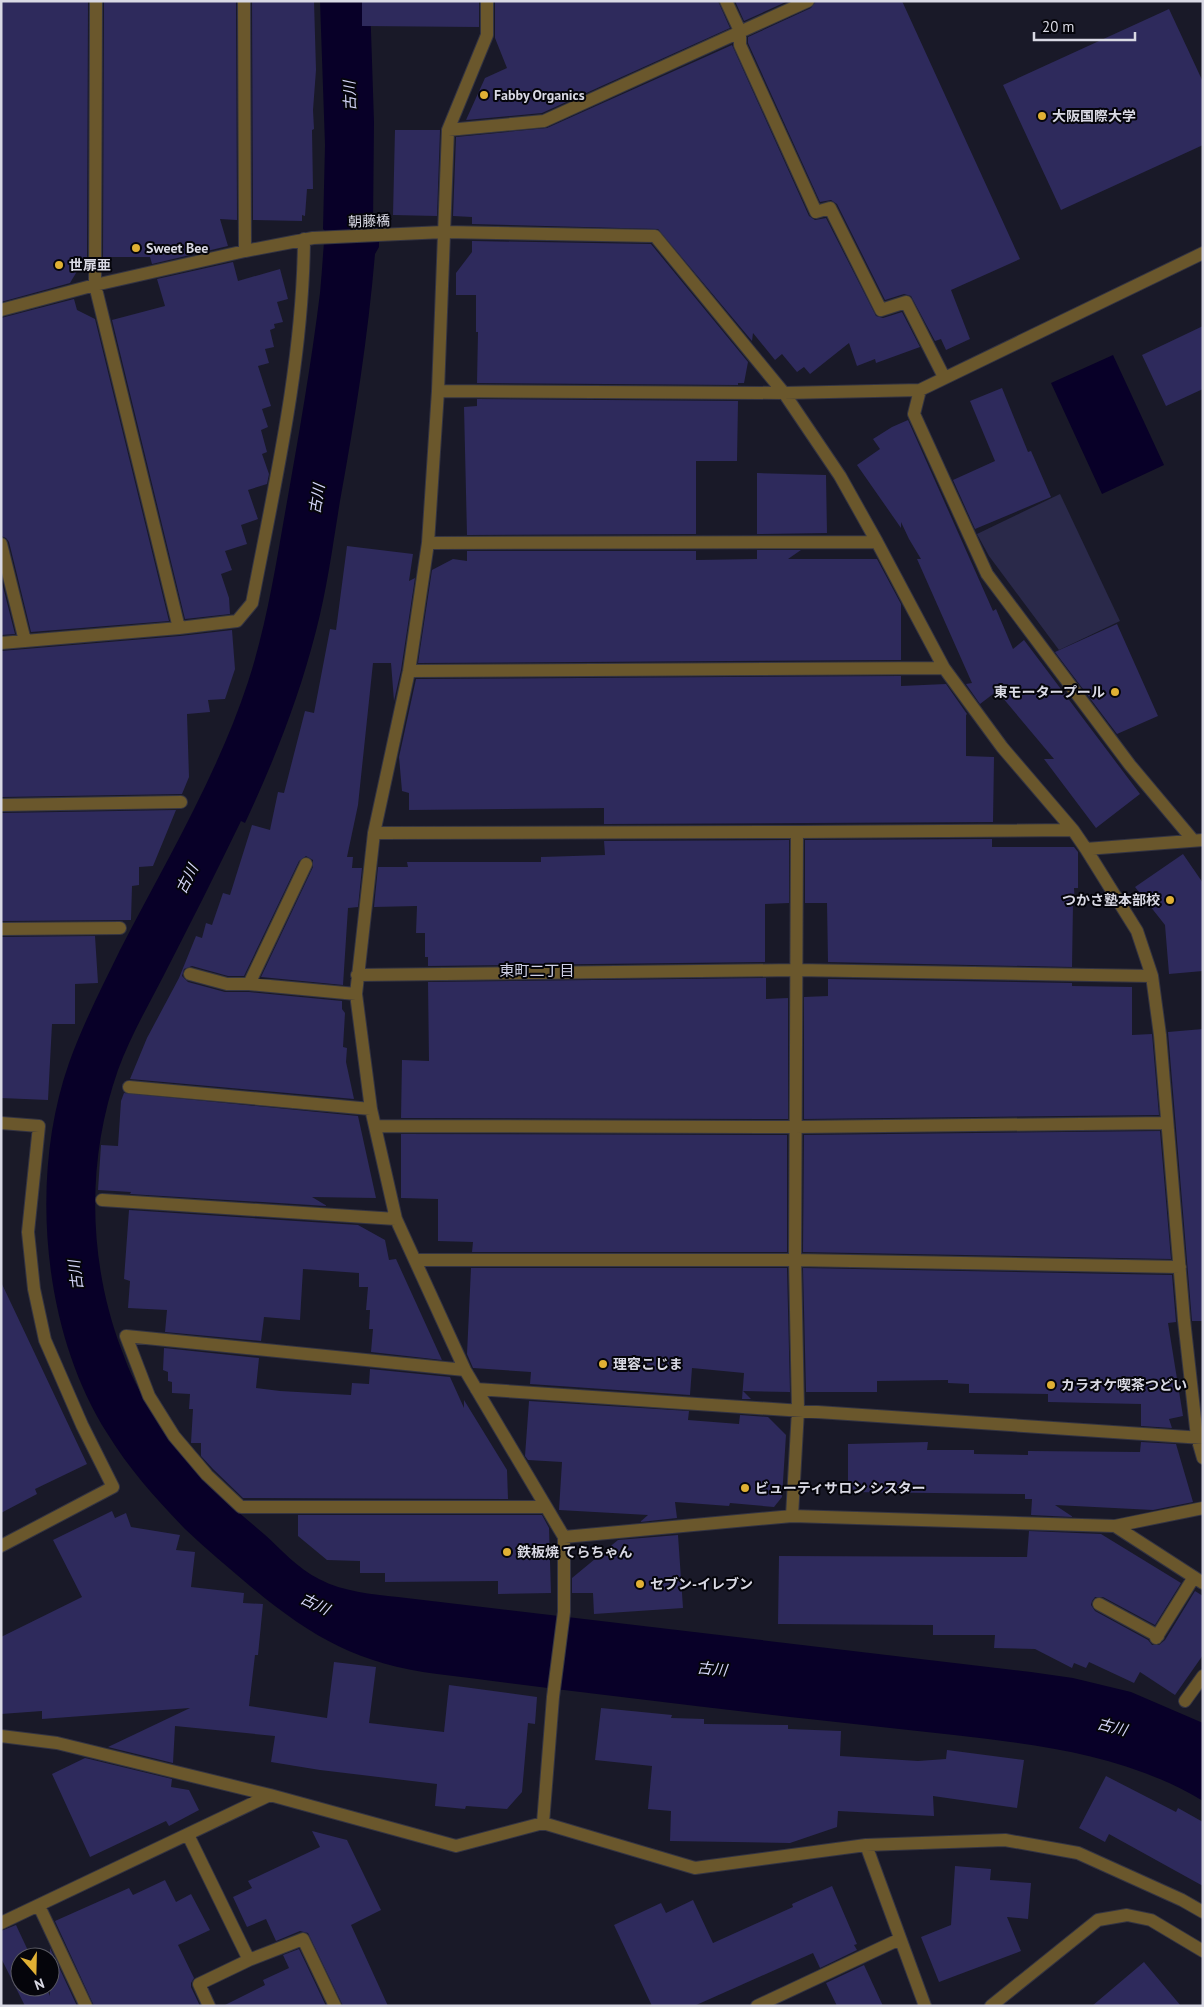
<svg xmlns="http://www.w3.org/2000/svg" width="1204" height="2007" font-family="'PT Sans','Noto Sans JP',sans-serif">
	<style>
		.green { fill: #2a294a }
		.water { fill: #080028 }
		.building { fill: #2e2a5c }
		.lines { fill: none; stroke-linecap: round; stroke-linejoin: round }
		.minor-casing { stroke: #343442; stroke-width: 14 }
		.minor { stroke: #6a572c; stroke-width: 12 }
		.poi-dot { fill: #e0b034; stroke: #05050b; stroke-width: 2 }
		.labels { text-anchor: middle; stroke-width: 4; stroke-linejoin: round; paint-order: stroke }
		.poi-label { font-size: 14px; font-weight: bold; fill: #d9d9e4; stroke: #05050b; text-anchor: start }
		.street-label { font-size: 14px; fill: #d9d9e4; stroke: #05050b }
		.water-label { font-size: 15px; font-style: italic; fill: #d5d7f9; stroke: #05050b }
		.neighbourhood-label { font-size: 15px; fill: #cfd0e6; stroke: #05050b }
	</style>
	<rect width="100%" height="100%" fill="#191928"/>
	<path class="green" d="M1060 494 1120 621 1059 650 989 556 977 534Z"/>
	<path class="water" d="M320 1H370L374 122 373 225 379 224V247L375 254C368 337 355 419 340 501 333 544 327 589 316 631 299 698 274 761 245 823L241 821C216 873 190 924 164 975 148 1006 130 1037 118 1070 86 1161 88 1262 122 1351 126 1362 130 1372 135 1382 152 1417 176 1446 201 1476 220 1498 242 1515 264 1534 281 1549 298 1569 319 1579 344 1592 371 1594 398 1597L1031 1672 1073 1678 1131 1692 1203 1723V1801C1127 1755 1040 1745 954 1735 908 1730 863 1725 818 1720 691 1706 564 1690 437 1674 358 1664 311 1637 250 1586 228 1567 206 1549 185 1529 156 1499 129 1469 107 1433 42 1331 29 1176 69 1063 83 1024 102 987 120 950 165 863 217 776 248 682 266 627 275 570 285 513 298 440 311 366 320 293 322 272 323 252 325 231L323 229 325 145Z
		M1113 355 1164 465 1102 494 1051 383Z"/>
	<path class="building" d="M1 1H88L87 258H85L70 283 1 302Z
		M104 1H236L237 220 220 219 228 246 152 264 150 257H103Z
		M252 1H314L316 70 313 110 314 129 312 130 313 189H307L305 216 302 215V221L253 220Z
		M362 1H479V27L362 26Z
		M495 1H718L730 28 542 113 466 120 485 78 507 68 495 38Z
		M735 1H788L744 21Z
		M816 1H902L1020 259 951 290 970 339 946 350 941 339 935 341 911 296 904 294 885 300 837 204 831 200 820 202 748 43V37L811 8Z
		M1169 9 1203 82V145L1061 210 1003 85Z
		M732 45 809 216 815 220 826 218 876 316 883 318 902 312 920 347 876 363 875 359 857 366 849 343 810 374 804 367 797 372 782 354 775 360 753 333 752 341 658 229 472 224V217L453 216 456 137 547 128Z
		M395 130H440L437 216 393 215Z
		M472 241 651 244 748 362 744 383H738V385L477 383 478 332H476V295H456V273L472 252Z
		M233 262 238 281 280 269 288 299 277 302 283 322 274 324 275 328 270 330 274 347 265 349 269 363 258 366 271 406 262 409 268 427 261 430 267 452 262 454 269 474 267 484 248 490 258 519 241 525 247 544 225 551 232 570 221 574 229 598 230 614 185 619 112 320 165 306 157 279Z
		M74 299 77 310 95 319 169 621 31 632 9 542 6 538 1 536V318Z
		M1203 326V389L1166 406 1142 355Z
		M1002 388 1028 452 1031 451 1051 497 975 529 953 480 995 461 970 401Z
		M477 399 738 401 737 461H696V534L467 535 464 407 477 406Z
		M908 420 993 611 996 609 1013 649 1024 640 1140 794 1096 828 1044 759H1054L997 691 980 704 966 684 972 683 917 559H921L909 539 901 522V528L857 465 880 449 873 439 892 427Z
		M757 473 826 475 827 533 757 534Z
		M347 546 413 554 409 581 415 578 401 670 394 701 391 663H373L358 805 347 857H353L352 868H362L358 907 348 908 343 985 261 977 313 867V860L306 856 299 861 244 976H228L192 966 184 969 182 976 188 982 225 992H249L342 1001V1009L345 1013 343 1047 347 1048 346 1062 354 1099 130 1079 147 1038 179 978 196 936 202 938 206 923 212 925 223 893 230 895 252 825 270 830 278 792 284 793 305 711 314 713 330 629 336 630Z
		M757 550H801L788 559H877L901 604V660L418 663 432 570 453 559 467 561V551H696V560L757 559Z
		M1 579 15 634 1 635Z
		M1117 624 1158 716 1117 734 1055 652Z
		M232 630 235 669 225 699 208 700 210 712 187 714 189 777 182 794 1 797V651L180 636Z
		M901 676V686L946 684 967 714 966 715V756L994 757 993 822 604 824V808L409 810V793L402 791 399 757 416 679Z
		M176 810 153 866 139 867V885L132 886 131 920 1 921V813Z
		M992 839V847H1074L1078 852V888H1074L1075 904H1073L1072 967 828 962 827 903H805V840Z
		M789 840V903L765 904V962L428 966V957H425V933H416L417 906 374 907 378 867H408L407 862H541V857L605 855 604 841Z
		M1183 854 1203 883V971L1169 974 1165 925 1135 887Z
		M95 936 98 983 75 984V1024H52L48 1100 1 1098V937Z
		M766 978V999L788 998V1119L401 1118 402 1060 429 1061 428 982Z
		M828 979 1072 983V986L1132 987V1035L1152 1034 1159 1115 804 1119V997L828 996Z
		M1203 1029V1321H1192L1168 1032Z
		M124 1093 358 1116 376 1198 312 1197 327 1206 130 1194 131 1192 98 1190 101 1145 118 1146 121 1101Z
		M1160 1131 1171 1259 803 1252 804 1135Z
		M401 1134 787 1135V1252H472L473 1242 438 1241V1199L401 1198Z
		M129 1210 358 1225 385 1240 389 1260 396 1259 442 1360 371 1352 373 1329H369L370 1310H366L368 1287H359V1273L303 1269 300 1320 264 1317 261 1341 165 1332 167 1310 128 1308 130 1281 124 1279Z
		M471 1268H787L790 1392 743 1391 751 1399H742L744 1373 692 1368 690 1395 530 1384 531 1372 473 1368 467 1354Z
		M803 1268 1172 1275 1176 1322 1168 1323 1183 1416 1169 1419 1172 1428 1141 1426V1404L1048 1402V1394L969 1393V1384L948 1383V1380L877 1381V1392H806Z
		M1 1282 87 1464 35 1489 37 1494 1 1513Z
		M164 1348 259 1358 256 1388 280 1391 351 1395 352 1383 369 1384 370 1369 450 1377 464 1408V1400L507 1470 508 1499 243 1498 213 1469 201 1456V1443H191L193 1409H189L190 1394 172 1393V1382L168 1381V1372L163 1370Z
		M529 1401 689 1411 688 1420 739 1424 740 1415 768 1417 786 1435 782 1497 774 1507 730 1503 729 1506 675 1502 677 1518 640 1522 648 1515 559 1510 562 1462 528 1460 525 1456Z
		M928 1442 927 1450H974V1454L1028 1455V1451L1140 1452 1141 1442 1176 1444 1193 1502 1153 1510 1055 1505 1073 1517 1031 1515 1032 1499H1025V1494L848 1492V1444Z
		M112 1511 115 1518 126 1513 131 1527 180 1535 176 1550 195 1552 191 1587 244 1593 243 1603 263 1604 258 1655H255L249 1706 327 1718 334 1662 376 1667 369 1723 444 1732 449 1685 537 1697 535 1724 528 1723 522 1792 507 1809 466 1806 465 1809 435 1806 437 1784 320 1770 271 1762 275 1736 175 1726 173 1763 108 1747 190 1708 42 1719V1711L1 1714V1637L82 1597 53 1540Z
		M298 1515H542L549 1528 551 1593 498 1594V1581L385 1582V1573H360V1561L327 1560 298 1536Z
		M1029 1531 1101 1534 1181 1583 1155 1625 1103 1597H1095L1092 1601 1091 1605 1095 1611 1148 1640 1152 1645H1159L1165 1640 1195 1591 1203 1596V1655L1175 1695 1140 1672 1134 1683 1089 1662 1086 1668 1074 1663 1072 1668 1035 1649 994 1648 995 1635H933V1625L778 1624 779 1556 1027 1557Z
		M678 1535 683 1608 594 1614 593 1593H572V1578L618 1540Z
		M601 1708 672 1715 671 1718 704 1719V1724L788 1725V1729L841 1731 840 1756 918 1761 946 1759 947 1750 1024 1760 1017 1808 933 1796 934 1816 838 1811 837 1827 790 1843 670 1841 671 1811 648 1809 652 1766 595 1760Z
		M85 1758 172 1779 171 1787 189 1790 199 1810 169 1826 166 1821 90 1857 52 1774Z
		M1106 1776 1176 1812 1178 1808 1203 1822V1886L1109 1834 1105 1842 1079 1828Z
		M312 1831 347 1840 381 1910 351 1925 388 2006H343L308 1933 300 1931 276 1941 266 1919 247 1927 233 1897 252 1888 248 1881 320 1847Z
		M955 1866 991 1869 990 1880 1031 1883 1028 1919 1007 1917 1021 1951 939 1982 921 1937 951 1925Z
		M165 1880 176 1902 191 1894 210 1930 178 1945 194 1978 191 1983V1987L200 2006H94L55 1921 129 1888 133 1895Z
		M832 1886 857 1944 854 1945 857 1950 820 1968 813 1953 694 2006H652L614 1925 661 1903 666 1913 693 1900 713 1943 793 1907 792 1904Z
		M16 1925 31 1957H20V1987H46L50 1996V1948L77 2006H25L1 1958V1931Z
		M299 1949 326 2006H223L265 1985 263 1980 289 1968 283 1955Z
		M1144 1962 1181 2006H1092Z
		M864 1965 883 2006H837L826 1983Z"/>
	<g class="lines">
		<defs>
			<path id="minor" d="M244 1 245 251
				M487 1V35L448 130 438 391 428 543 409 671 374 833 356 994 371 1109 396 1219 465 1370 564 1537 792 1516 1115 1526 1203 1508
				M726 1 740 31V45L816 212 830 208 881 310 906 302 944 377
				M448 130 544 121 808 1
				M1 310 95 285 245 251 313 238 444 232 655 236 784 393 840 476 877 542 944 668 1002 747 1073 830 1086 849 1203 840
				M920 390 914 414 987 574 1130 765 1193 840
				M438 391 784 393 920 390 1203 253
				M428 543 877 542
				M1 544 25 641
				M179 628 237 621 252 603C275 483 303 362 304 239
				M1 643 179 628 95 285 96 1
				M409 671 944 668
				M1 805 181 802
				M797 832 1073 830
				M374 833 797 832 795 1260 798 1410 792 1516
				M1086 849 1137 931 1152 976 1160 1035 1184 1320 1197 1437 1203 1458
				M306 864 249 984 356 994
				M1 929 120 928
				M190 974 227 984H249
				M357 975 795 970 1152 976
				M129 1087 371 1109
				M1 1123 39 1126 28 1232 34 1289 45 1340 82 1425 113 1487 1 1546
				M376 1126 797 1127 1167 1123
				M102 1200 396 1219
				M415 1260H795L1180 1267
				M465 1370 126 1336 149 1396 174 1436 207 1475 241 1507H545
				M476 1389 1203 1438
				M1115 1526 1203 1583
				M1099 1604 1158 1636
				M1156 1638 1194 1577
				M1185 1701 1203 1676
				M1 1736 57 1743 270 1795
				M543 1823 695 1868 866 1845 1005 1840 1078 1853 1182 1900 1203 1912
				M188 1835 249 1960 199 1984 209 2006
				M866 1845 925 2006
				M39 1906 86 2006
				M1 1923 270 1795 456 1846 543 1823 553 1697 564 1612V1537
				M249 1960 303 1939 335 2006
				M757 2006 900 1939
				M991 2006 1098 1920 1127 1915 1151 1920 1203 1951"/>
		</defs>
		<use href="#minor" class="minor-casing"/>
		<use href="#minor" class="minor"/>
	</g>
	<g class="poi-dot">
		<circle cx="484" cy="95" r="5"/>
		<circle cx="1042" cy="116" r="5"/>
		<circle cx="136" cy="248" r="5"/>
		<circle cx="59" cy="265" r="5"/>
		<circle cx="1115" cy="692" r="5"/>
		<circle cx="1170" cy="900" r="5"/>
		<circle cx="603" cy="1364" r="5"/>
		<circle cx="1051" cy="1385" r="5"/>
		<circle cx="745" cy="1488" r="5"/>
		<circle cx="507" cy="1552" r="5"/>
		<circle cx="640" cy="1584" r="5"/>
	</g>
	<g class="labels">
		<g class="poi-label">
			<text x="494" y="100">Fabby Organics</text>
			<text x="1052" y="121">大阪国際大学</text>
			<text x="146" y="253">Sweet Bee</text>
			<text x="69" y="270">世扉亜</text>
			<text x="1105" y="697" text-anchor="end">東モータープール</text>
			<text x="1160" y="905" text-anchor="end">つかさ塾本部校</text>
			<text x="613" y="1369">理容こじま</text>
			<text x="1061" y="1390">カラオケ喫茶つどい</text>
			<text x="755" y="1493">ビューティサロン シスター</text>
			<text x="517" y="1557">鉄板焼 てらちゃん</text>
			<text x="650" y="1589">セブン-イレブン</text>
		</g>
		<g class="street-label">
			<text transform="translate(369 221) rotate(-2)" y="5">朝藤橋</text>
		</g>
		<g class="water-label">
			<text transform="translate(350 96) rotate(-92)" y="5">古川</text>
			<text transform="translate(317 499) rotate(-81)" y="5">古川</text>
			<text transform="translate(187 879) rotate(-63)" y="5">古川</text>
			<text transform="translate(76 1275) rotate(-97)" y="5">古川</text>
			<text transform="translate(315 1604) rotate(26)" y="5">古川</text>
			<text transform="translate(712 1669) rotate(6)" y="5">古川</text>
			<text transform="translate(1112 1727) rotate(15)" y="5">古川</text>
		</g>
		<g class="neighbourhood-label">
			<text x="537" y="976">東町二丁目</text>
		</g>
	</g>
	<rect width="1204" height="2007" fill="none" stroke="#d9d9e4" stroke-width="5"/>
	<g transform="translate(35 1972) rotate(160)"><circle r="24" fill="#05050b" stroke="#5a5a62"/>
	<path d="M0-4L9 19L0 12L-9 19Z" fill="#e0b034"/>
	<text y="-8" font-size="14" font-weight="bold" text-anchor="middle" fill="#d9d9e4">N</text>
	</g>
	<path d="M1034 32v8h101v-8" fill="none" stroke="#d9d9e4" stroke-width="2.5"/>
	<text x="1042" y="32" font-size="15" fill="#d9d9e4" stroke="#05050b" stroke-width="4" paint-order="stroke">20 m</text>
</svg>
